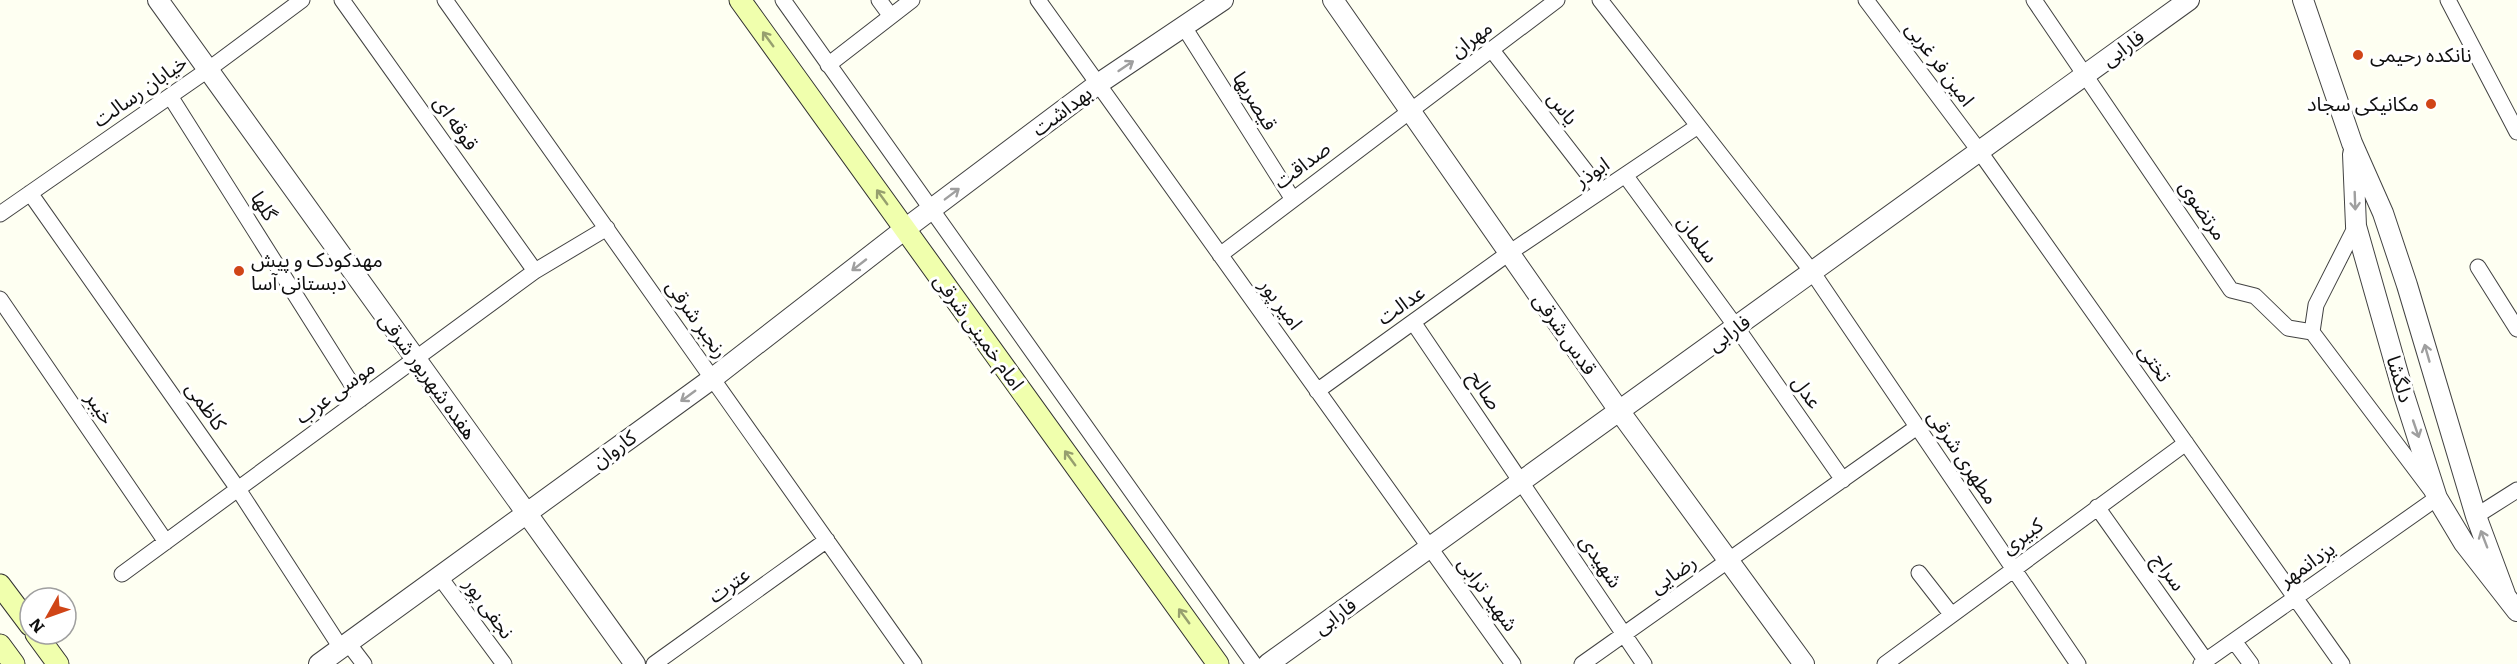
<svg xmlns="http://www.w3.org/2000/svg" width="2517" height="664" font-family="Literata,'Noto Sans Arabic',serif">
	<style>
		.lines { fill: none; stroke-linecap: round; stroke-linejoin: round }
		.minor-casing { stroke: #424242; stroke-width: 17 }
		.tertiary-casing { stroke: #424242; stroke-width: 22 }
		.secondary-casing { stroke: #313131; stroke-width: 23 }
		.minor { stroke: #fff; stroke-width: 15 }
		.tertiary { stroke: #fff; stroke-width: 20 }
		.secondary { stroke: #f0ffad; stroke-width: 21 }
		.oneway { stroke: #969f6e }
		.oneway2 { stroke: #9f9f9f }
		.poi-dot { fill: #d04517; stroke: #fff; stroke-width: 2 }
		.labels { text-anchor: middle; stroke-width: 6; stroke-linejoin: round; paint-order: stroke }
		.street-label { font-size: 20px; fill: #0f0f0f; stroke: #fff }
		.poi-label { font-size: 20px; fill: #0f0f0f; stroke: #fff; text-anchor: start }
	</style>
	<rect width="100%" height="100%" fill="#fefff2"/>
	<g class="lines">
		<defs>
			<path id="minor" d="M342 0 535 271
				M445 0 914 664
				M783 0 1254 664
				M879 0 890 15
				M1038 0 1513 664
				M1600 0 1813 273 2078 664
				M1866 0 1980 152 2342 664
				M2034 0 2231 290 2255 296 2288 328 2312 332
				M2448 0 2517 132
				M1184 27 1292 198
				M1491 49 1601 191
				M828 65 912 0
				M170 96 361 399
				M1625 175 1737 328 1843 480
				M30 193 238 489 341 648
				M0 214 209 69 302 0
				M1220 255 1557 0
				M2478 267 2517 329
				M0 299 166 542
				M1413 322 1644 664
				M1317 391 1509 253 1698 126
				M2097 507 2206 661
				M2476 516 2517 490
				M1919 573 1951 614
				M122 574 535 271 607 228
				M439 576 504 664
				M2234 641 2251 664
				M348 643 364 664
				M654 664 827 540
				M1582 664 1917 427
				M1885 664 2186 443
				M2201 664 2437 498 2312 332 2316 305 2356 226"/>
			<path id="tertiary" d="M158 0 635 664
				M1333 0 1620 412 1804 664
				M2303 0 2352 143 2383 213 2407 285 2476 516 2505 594
				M2353 154 2356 226 2404 395 2437 498 2464 543 2517 611
				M319 664 713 378 905 229 1098 84 1223 0
				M1268 664 2189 0"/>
			<path id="secondary" d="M740 0 1218 664
				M0 585 30 625
				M36 634 58 664
				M0 645 14 664"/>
		</defs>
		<use href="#minor" class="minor-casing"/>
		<use href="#tertiary" class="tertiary-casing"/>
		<use href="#secondary" class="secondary-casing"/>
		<use href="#minor" class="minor"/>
		<use href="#tertiary" class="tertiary"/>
		<use href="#secondary" class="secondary"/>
	</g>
	<defs><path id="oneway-shaft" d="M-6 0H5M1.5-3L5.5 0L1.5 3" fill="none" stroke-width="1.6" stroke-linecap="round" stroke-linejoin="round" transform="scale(1.5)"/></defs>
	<g class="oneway">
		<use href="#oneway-shaft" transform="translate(768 39) rotate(-126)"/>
		<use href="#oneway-shaft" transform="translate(882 197) rotate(-126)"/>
		<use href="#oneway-shaft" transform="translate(1070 458) rotate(-126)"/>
		<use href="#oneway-shaft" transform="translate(1184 616) rotate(-126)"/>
	</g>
	<g class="oneway2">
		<use href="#oneway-shaft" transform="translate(1126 66) rotate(-34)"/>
		<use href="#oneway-shaft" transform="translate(952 194) rotate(-37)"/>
		<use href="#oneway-shaft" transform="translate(2355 201) rotate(88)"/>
		<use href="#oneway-shaft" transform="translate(859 265) rotate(142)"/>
		<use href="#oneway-shaft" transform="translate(2427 353) rotate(-106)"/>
		<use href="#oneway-shaft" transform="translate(688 396) rotate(144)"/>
		<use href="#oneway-shaft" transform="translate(2416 429) rotate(71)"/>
		<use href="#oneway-shaft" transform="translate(2484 539) rotate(-111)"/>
	</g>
	<g class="poi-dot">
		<circle cx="2358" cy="55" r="6"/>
		<circle cx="2431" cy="104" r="6"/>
		<circle cx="239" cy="271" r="6"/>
	</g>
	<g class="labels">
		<g class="street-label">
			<text transform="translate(1471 39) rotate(-37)" y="7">مهران</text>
			<text transform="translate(2123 48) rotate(-36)" y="7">فارابی</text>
			<text transform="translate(1940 64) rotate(53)" y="7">امین فر غربی</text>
			<text transform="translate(140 91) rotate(-35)" y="7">خیابان رسالت</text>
			<text transform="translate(1255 101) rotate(58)" y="7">قیصریها</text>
			<text transform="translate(1563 108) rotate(52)" y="7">یاس</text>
			<text transform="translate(1062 111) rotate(-37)" y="7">بهداشت</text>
			<text transform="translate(456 123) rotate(55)" y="7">قوقه ای</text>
			<text transform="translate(1302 165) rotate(-37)" y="7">صداقت</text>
			<text transform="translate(1592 172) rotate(-34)" y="7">ابوذر</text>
			<text transform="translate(264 206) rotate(58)" y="7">گلها</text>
			<text transform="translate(2203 210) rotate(56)" y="7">مرتضوی</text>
			<text transform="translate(1698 239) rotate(54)" y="7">سلمان</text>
			<text transform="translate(1281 304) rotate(54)" y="7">امیر پور</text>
			<text transform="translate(1401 305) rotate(-35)" y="7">عدالت</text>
			<text transform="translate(697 319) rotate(55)" y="7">رنجبر شرقی</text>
			<text transform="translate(979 332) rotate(54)" y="7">امام خمینی شرقی</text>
			<text transform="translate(1729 333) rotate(-36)" y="7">فارابی</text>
			<text transform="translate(1565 334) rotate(55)" y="7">قدس شرقی</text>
			<text transform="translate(2155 363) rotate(55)" y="7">تختی</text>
			<text transform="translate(428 376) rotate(54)" y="7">هفده شهریور شرقی</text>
			<text transform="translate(2400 379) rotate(73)" y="7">دلگشا</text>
			<text transform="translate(1485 390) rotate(56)" y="7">صالح</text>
			<text transform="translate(335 392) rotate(-36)" y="7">موسی عرب</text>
			<text transform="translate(1807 392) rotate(55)" y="7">عدل</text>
			<text transform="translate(206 406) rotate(55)" y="7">کاظمی</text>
			<text transform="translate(100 408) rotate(56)" y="7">خیبر</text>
			<text transform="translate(614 449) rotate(-36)" y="7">کاروان</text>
			<text transform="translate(1963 457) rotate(56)" y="7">مطهری شرقی</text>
			<text transform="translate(2022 536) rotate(-36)" y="7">کبیری</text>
			<text transform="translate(1601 561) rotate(56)" y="7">شهیدی</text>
			<text transform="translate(2307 564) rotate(-35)" y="7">یزدانمهر</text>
			<text transform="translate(2169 572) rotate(55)" y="7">سراج</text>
			<text transform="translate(1673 574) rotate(-35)" y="7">رضایی</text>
			<text transform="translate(729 585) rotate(-36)" y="7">عترت</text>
			<text transform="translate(1488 594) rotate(54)" y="7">شهید ترابی</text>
			<text transform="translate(489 608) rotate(54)" y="7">نجفی پور</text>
			<text transform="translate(1335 616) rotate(-36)" y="7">فارابی</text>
		</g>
		<g class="poi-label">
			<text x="2370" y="62">نانکده رحیمی</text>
			<text x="2419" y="111" text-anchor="end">مکانیکی سجاد</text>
			<text x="251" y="267">مهدکودک و پیش<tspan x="251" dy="23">دبستانی آسا</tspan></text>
		</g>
	</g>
	<g transform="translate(48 616) rotate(230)"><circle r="28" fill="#ffffff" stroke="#9f9f9f" stroke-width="1.5"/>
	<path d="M0-4.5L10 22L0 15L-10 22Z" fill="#d04517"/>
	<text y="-9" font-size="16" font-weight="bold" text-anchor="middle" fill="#0f0f0f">N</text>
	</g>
</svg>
